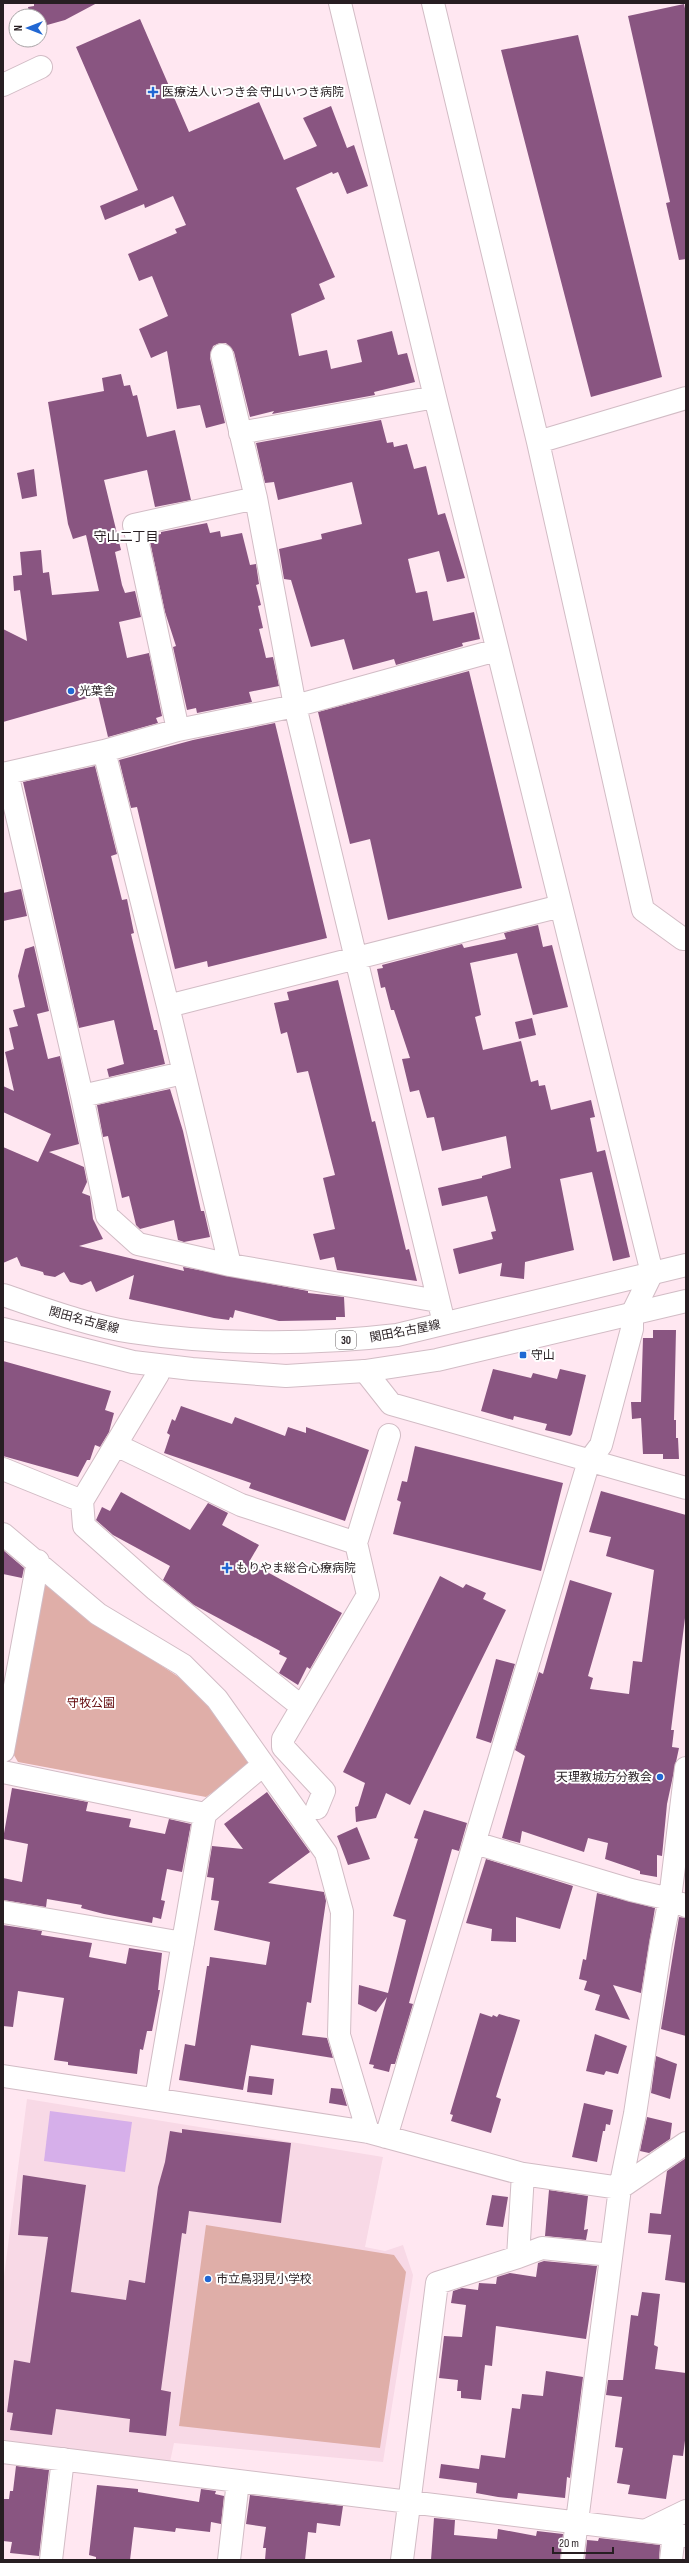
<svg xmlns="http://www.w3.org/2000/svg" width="689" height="2563" font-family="'Sofia Sans Condensed','Noto Sans JP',sans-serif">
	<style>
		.built { fill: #f8d9e6 }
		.green { fill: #dfaea8 }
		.water { fill: #d6afea }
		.building { fill: #895581 }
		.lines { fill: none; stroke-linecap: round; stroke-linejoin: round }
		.minor-casing { stroke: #d2bcc5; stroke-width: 24 }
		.major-casing { stroke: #d2bcc5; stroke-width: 24 }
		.minor { stroke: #fff; stroke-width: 22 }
		.major { stroke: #fff; stroke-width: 22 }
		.poi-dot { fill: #2167d3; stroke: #fff; stroke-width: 1.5 }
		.labels { text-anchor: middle; stroke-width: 4; stroke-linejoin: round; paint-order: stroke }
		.shield { fill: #fff; stroke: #686264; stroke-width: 1 }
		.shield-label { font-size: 11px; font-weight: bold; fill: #271e22 }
		.poi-label { font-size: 12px; fill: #271e22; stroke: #fff; text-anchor: start }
		.street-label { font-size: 12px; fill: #271e22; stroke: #fff }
		.park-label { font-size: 12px; fill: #610609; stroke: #fff }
		.neighbourhood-label { font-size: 13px; fill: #271e22; stroke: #fff }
	</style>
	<rect width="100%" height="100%" fill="#ffe7f1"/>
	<path class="built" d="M27 2099 383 2157 365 2247 385 2251 403 2245 413 2275 383 2462 174 2443 170 2462 3 2440V2284Z"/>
	<path class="green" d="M50 1582 127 1643 200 1691 251 1758 249 1766 206 1797 18 1762 11 1750 38 1589Z
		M206 2225 394 2255 406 2272 380 2448 179 2426Z"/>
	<path class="water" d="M50 2111 132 2122 125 2172 44 2161Z"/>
	<path class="building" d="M34 3H97L65 20 40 27V16H30L28 7 34 6Z
		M684 4 686 13V259L679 260 666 203 670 202 628 16Z
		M140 19 189 132 259 102 284 160 317 146 303 118 331 106 347 148 354 145 368 186 347 194 338 172 333 174 332 172 296 188 335 277 319 284 325 299 291 314 299 356 327 350 331 369 362 362 357 340 392 331 398 355 407 353 415 382 374 392 375 395 272 414 274 411 250 417 234 352 226 343H220L213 346 210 358 225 423 206 428 200 405 177 409 167 351 151 358 139 329 168 316 152 276 139 281 128 254 177 233 175 229 186 225 173 196 145 208 144 204 105 220 100 206 138 190 76 47Z
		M578 35 662 377 591 397 501 50Z
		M121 374 124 386 130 385 133 396 137 395 147 437 175 430 191 500 155 507 147 470 104 480 121 550 115 552 122 585 125 593 135 591 141 617 119 622 127 658 149 653 162 716 156 718 158 723 108 737 98 695 3 722V629L27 641 20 590 14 591 13 576 22 575 20 552 41 550 43 573 49 572 52 595 99 591 86 535 73 539 68 524 48 402 104 391 102 378Z
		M381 420 387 443 393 442 394 447 407 444 414 469 426 466 438 515 445 513 465 578 447 582 439 551 408 559 416 593 427 591 433 621 474 612 480 639 462 643 463 646 396 665 394 659 353 670 344 639 311 647 291 580 284 579 279 549 322 539 321 534 362 524 352 482 278 500 274 482 265 483 256 443Z
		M34 469 37 496 22 499 17 473Z
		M207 523 210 533 220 531 221 537 242 533 250 565 256 564 259 584 256 585 261 605 258 606 263 628 259 629 266 658 273 657 279 686 249 692 252 702 197 713 196 708 187 710 173 647 176 646 165 612 149 537 161 534V532Z
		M469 671 522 888 388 920 370 839 350 844 318 712Z
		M275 723 327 938 208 967 207 961 175 969 137 807 131 808 119 760 193 740Z
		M95 766 117 854 111 856 122 900 127 899 134 933 131 934 154 1030H157L165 1064 109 1077 107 1069 124 1064 114 1020 79 1028 23 782Z
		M21 889 27 916 3 921V893Z
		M538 925 543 947 552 945 568 1007 533 1015 517 953 470 963 481 1015 475 1017 483 1050 521 1041 531 1082 538 1080 539 1086 545 1085 551 1110 591 1100 595 1117 590 1118 597 1152 605 1150 630 1257 613 1261 592 1172 560 1179 574 1250 525 1262 524 1279 500 1276 502 1263 459 1274 453 1249 493 1239 491 1232 496 1231 487 1196 442 1206 438 1188 482 1178V1176L511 1168 506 1136 442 1151 434 1117 427 1118 419 1090 410 1092 402 1059 410 1058 394 1010H391L385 987 381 988 377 969 383 968 382 965 462 944 464 948 506 939 504 933Z
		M34 946 49 1011 37 1014 48 1059 60 1056 79 1144 49 1152 84 1167 87 1182 82 1193 90 1196 93 1219 103 1239 79 1246 184 1271 183 1267 308 1291V1293L344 1297 345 1317H336V1320L279 1321 235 1310 233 1318 230 1317 229 1320 214 1318 129 1299 134 1275 96 1292 91 1281 82 1285 70 1282 64 1272 55 1277 44 1275 43 1272 21 1266 17 1257 3 1263V1147L38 1162 51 1134 3 1112V1086L14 1091 5 1052 14 1049 9 1028 18 1026 13 1010 25 1007 18 976 25 949Z
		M338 980 372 1122 375 1121 406 1250 409 1249 417 1281 337 1270 334 1257 320 1260 313 1234 335 1229 323 1178 335 1175 308 1071 297 1073 287 1032 281 1034 274 1003 289 1000 287 992Z
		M532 1018 536 1035 519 1039 515 1022Z
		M170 1089 183 1131 201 1211H204L210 1237 184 1242 178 1240 174 1220 140 1229 136 1225 129 1196 122 1198 108 1136 103 1137 97 1105Z
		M653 1330H676L674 1420H676V1438H678L679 1459H663V1454H643L641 1418 632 1419 631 1402H641L643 1338H653Z
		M3 1361 111 1391 105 1410 114 1413 109 1432 100 1447 95 1445 90 1460H87L78 1477 3 1456Z
		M493 1369 531 1378 533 1373 557 1379 560 1369 586 1375 572 1434 570 1436 545 1430 547 1424 514 1416 513 1420 481 1411Z
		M181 1406 232 1424 235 1417 285 1436 288 1427 306 1433V1427L369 1450 345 1521 249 1488 251 1483 164 1453 170 1435 167 1433 172 1419 175 1421Z
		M415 1446 563 1483 541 1571 393 1534 401 1502 397 1500 402 1481 407 1482Z
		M601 1491 686 1515V1610L671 1730H674L672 1747 679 1748 667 1804 662 1856 657 1855V1877L640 1874V1871L605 1859 608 1843 588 1838 584 1852 522 1831 520 1843 502 1838 525 1756 515 1750 539 1672 543 1674 570 1580 612 1593 588 1676 593 1678 590 1689 629 1694 633 1661 642 1662 654 1570 606 1556 611 1537 589 1532Z
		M121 1492 190 1530 208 1503 228 1513 222 1525 259 1545 249 1562 342 1613 310 1669 307 1667 298 1685 279 1673 287 1658 279 1654 280 1651 194 1605 163 1580 170 1566 113 1535 96 1520 102 1507 110 1511Z
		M3 1550 24 1568 22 1578 3 1574Z
		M440 1576 463 1588 466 1584 486 1593 483 1599 506 1610 410 1805 386 1793 376 1818 356 1822 355 1807 358 1806 365 1783 343 1772Z
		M496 1659 515 1664 491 1743 476 1738Z
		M12 1788 88 1802 86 1811 131 1819 129 1827 165 1834 169 1819 191 1824 182 1872 167 1869 161 1900 165 1901 161 1919 153 1917 152 1923 104 1914 81 1908 82 1905 47 1899 46 1907 3 1900V1878L22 1882 28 1844 3 1839Z
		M267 1792 310 1852 268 1883 324 1892 326 1901 311 2003 307 2002 302 2035 327 2038 333 2058 251 2045 243 2090 179 2080 185 2044 195 2046 207 1966H209L210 1957 266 1965 270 1942 214 1930 219 1901 211 1900 214 1878 207 1877 212 1846 243 1849 224 1824Z
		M424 1810 467 1823 459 1851 452 1849 409 2003 413 2004 395 2064H391L389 2072 373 2068 374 2065 369 2064 387 1997 376 2012 358 2004 359 1985 388 1993 406 1920 393 1916 418 1839 414 1838Z
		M357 1827 370 1859 348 1865 337 1836Z
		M486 1859 573 1886 560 1929 516 1917V1942L491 1941 492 1929 466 1923Z
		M597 1893 655 1908 641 1993 613 1985 630 2020 595 2010 600 1995 584 1990 587 1981 579 1979 583 1959 586 1960Z
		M679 1917 686 1918V2036L661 2029Z
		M3 1925 42 1931 41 1935 92 1943 89 1957 126 1964 129 1948 162 1953 158 1990H160L152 2031H147L143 2050 140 2049 137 2074 68 2065V2062L54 2060 64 1998 18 1991 13 2027 3 2026Z
		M480 2013 492 2017 493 2015 497 2017 499 2014 520 2020 496 2097 501 2099 491 2133 451 2121 453 2115 450 2114Z
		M595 2034 627 2046 618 2074 606 2071 604 2075 586 2071Z
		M656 2056 677 2064 670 2099 651 2093Z
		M249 2076 274 2079 272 2095 247 2092Z
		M331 2088 342 2089 347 2106 329 2103Z
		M584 2103 613 2110 610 2125 606 2124 605 2131H603L597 2162 572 2157Z
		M647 2117 672 2123 670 2139 649 2153 640 2151Z
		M182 2129 291 2143 281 2223 189 2211 186 2234 182 2233 161 2390 171 2392 166 2436 129 2432 130 2419 56 2409 52 2435 10 2430 13 2413 7 2412 14 2360 30 2363 48 2237 18 2235 23 2175 86 2185 71 2292 126 2300 129 2280 145 2283 158 2187 165 2162 170 2131 182 2133Z
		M686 2158V2283L665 2280 671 2235 648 2233 650 2213 661 2214 667 2171Z
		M549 2190 588 2196 584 2230 588 2229 586 2240 545 2236Z
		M492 2195 508 2197 503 2227 486 2225Z
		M544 2261 597 2266 586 2339 496 2326 492 2366 485 2365 481 2400 461 2398V2391H457L458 2380 439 2378 444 2336 462 2337 466 2305 451 2303 453 2291 462 2288 478 2290 479 2283 496 2284 497 2277 510 2273 536 2277 538 2263Z
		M642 2292 660 2294 654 2345 658 2347 655 2369 686 2373V2433L683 2456 673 2455 666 2499 628 2494 630 2485 617 2483 623 2448 615 2447 622 2397 606 2395 608 2380H623L631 2315 638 2316Z
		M546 2371 583 2377 570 2478 567 2477 565 2498 518 2493 517 2499 498 2497 476 2493 477 2483 439 2478 441 2464 479 2469 481 2455 505 2458 512 2408 520 2409 522 2394 543 2396Z
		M16 2466 49 2470 39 2556 10 2553 12 2542 3 2541V2499H9L10 2491H13Z
		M97 2485 138 2489V2492L199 2502 201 2489 216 2491 215 2494 224 2496 221 2524 211 2522 210 2532 176 2528 175 2532 134 2527 130 2560H96V2557L89 2555Z
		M250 2495 343 2506 340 2526 317 2523 316 2533 308 2532 305 2560H265L266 2548H263L266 2527 246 2524Z
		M434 2518 455 2520 454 2535 497 2539 498 2529 536 2536 537 2531 563 2534 560 2560H431Z
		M599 2538 660 2545 659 2560H585L587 2540 598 2541Z"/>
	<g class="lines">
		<defs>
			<path id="minor" d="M340 3 435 397 652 1273 632 1314V1329L601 1445 589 1461 386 2137
				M433 3 538 442 643 910 683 939H686
				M3 85 41 67
				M222 355 256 498 295 706 444 1323
				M240 433 435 397
				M538 442 686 398
				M178 730 134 525 256 498
				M104 751 168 1006 230 1265
				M7 773 82 1096 107 1216 138 1244 230 1265 438 1301
				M3 774 104 751 178 730 295 706 497 650
				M168 1006 561 906
				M82 1096 183 1073
				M365 1371 391 1404 686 1488
				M116 1445 241 1505 356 1543 389 1435
				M3 1469 82 1501 158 1374
				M82 1501 84 1526 156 1590 302 1707
				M3 1534 98 1614 183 1665 217 1699 326 1853 342 1912 339 2035 368 2132
				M3 1751 38 1561
				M3 1772 205 1814
				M317 1808 324 1791 283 1747V1739L368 1595 356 1543
				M475 1843 631 1890 670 1899 686 1906
				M3 1912 183 1943
				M3 2076 368 2132 523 2174 620 2188 686 2143
				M156 2099 205 1814 263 1765
				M518 2257 542 2248 611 2255
				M3 2452 686 2536
				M645 2531 686 2511
				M51 2560 63 2459
				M229 2560 238 2481
				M402 2560 437 2283 518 2257 523 2174
				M572 2560 620 2188 635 2114 661 1943 670 1899 686 1768
				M671 2560 674 2534"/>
			<path id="major" d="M3 1295C45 1309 87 1325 131 1332 215 1345 313 1345 397 1335L686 1265
				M3 1329 133 1362 192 1369 286 1376 365 1371 437 1360 686 1301"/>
		</defs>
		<use href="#minor" class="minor-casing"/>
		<use href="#major" class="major-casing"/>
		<use href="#minor" class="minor"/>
		<use href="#major" class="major"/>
	</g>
	<g class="poi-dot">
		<path d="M151 86h4v4h4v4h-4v4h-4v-4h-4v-4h4z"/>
		<circle cx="71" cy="691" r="4"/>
		<rect x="519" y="1351" width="8" height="8" rx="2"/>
		<path d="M225 1562h4v4h4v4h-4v4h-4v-4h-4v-4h4z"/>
		<circle cx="660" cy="1777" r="4"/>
		<circle cx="208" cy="2279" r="4"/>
	</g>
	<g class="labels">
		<rect class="shield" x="336" y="1331" width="20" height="18" rx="3"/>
		<g class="shield-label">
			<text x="346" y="1344">30</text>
		</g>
		<g class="poi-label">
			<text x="162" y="96">医療法人いつき会 守山いつき病院</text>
			<text x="79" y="695">光葉舎</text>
			<text x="531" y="1359">守山</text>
			<text x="236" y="1572">もりやま総合心療病院</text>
			<text x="652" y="1781" text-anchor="end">天理教城方分教会</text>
			<text x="216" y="2283">市立鳥羽見小学校</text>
		</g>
		<g class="street-label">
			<text transform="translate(84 1320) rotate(15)" y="4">関田名古屋線</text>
			<text transform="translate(405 1331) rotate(-11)" y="4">関田名古屋線</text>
		</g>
		<g class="park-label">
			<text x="91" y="1707">守牧公園</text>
		</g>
		<g class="neighbourhood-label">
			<text x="126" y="541">守山二丁目</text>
		</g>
	</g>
	<rect width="689" height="2563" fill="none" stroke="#271e22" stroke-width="8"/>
	<g transform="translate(28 28) rotate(270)"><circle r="19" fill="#ffffff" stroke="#a9a5a7"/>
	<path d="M0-3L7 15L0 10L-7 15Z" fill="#2167d3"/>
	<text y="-6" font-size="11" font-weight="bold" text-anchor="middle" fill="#271e22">N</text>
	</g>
	<path d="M553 2547v6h60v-6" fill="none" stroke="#271e22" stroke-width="2"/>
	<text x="559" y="2547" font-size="12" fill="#271e22" stroke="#ffffff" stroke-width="3" paint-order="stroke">20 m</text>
</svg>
